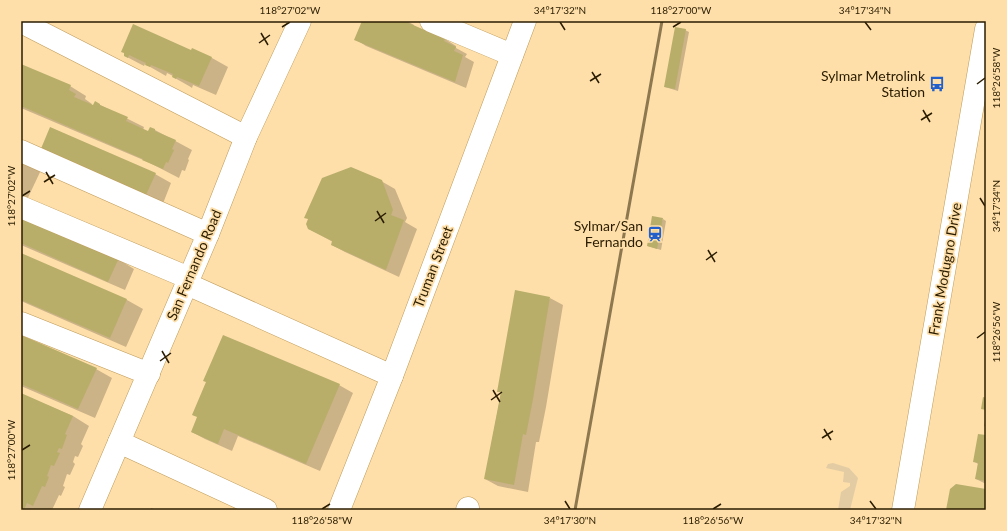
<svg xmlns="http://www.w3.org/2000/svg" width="1007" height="531" font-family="Lato,sans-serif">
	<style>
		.green { fill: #e3cca4 }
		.shadow { fill: #0003 }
		.building { fill: #b8ae6a }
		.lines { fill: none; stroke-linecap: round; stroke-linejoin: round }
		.minor-casing { stroke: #bf9b58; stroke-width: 23 }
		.major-casing { stroke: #bf9b58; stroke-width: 23 }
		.minor { stroke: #fff; stroke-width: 22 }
		.major { stroke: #fff; stroke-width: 22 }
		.rail { stroke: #8e7850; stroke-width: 3 }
		.ticks { fill: none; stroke: #2a1c01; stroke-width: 1.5 }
		.labels { text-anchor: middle; stroke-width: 3.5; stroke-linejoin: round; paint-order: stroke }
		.poi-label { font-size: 14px; fill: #2a1c01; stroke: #fedfa9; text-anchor: end }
		.street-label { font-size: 14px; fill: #2a1c01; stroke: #fedfa9 }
		.neatline { fill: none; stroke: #2a1c01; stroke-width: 1.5 }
		.ticks-label { font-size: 10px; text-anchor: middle; fill: #2a1c01 }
	</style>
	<rect width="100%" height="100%" fill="#fedfa9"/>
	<path class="green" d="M833 463 849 468 858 478 850 510H838L841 492 850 486V483L843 482 844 472 826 468 828 464Z"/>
	<path class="shadow" d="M363 21H407L414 25V26L445 39 456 46V48L467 54 465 57 474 62 466 88 366 46 355 39Z
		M685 30 689 32 678 91 665 87Z
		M192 51 212 58 228 67 216 95 193 85 192 88 189 86 173 77V76L167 73 166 76 145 64 144 66 125 56 126 53Z
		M21 65 70 86 86 96 85 99 92 104 91 106 100 105 144 127 143 130 148 132 155 130 192 150 188 159 189 160 185 171 182 170 179 178 148 162 21 108Z
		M51 128 155 174 171 183 162 206Z
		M21 159 41 170 25 204 21 202Z
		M381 181 395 189 407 218 405 222 417 229 399 277 345 252 332 245 333 242 309 229Z
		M21 217 118 259 134 269 125 290 21 245Z
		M663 219 666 221 661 250 648 246Z
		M21 254 127 300 143 309 126 347 21 301Z
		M550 298 563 305 546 407 539 442H536L528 492 498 486 485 479 501 393 498 391Z
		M21 336 96 369 112 378 95 418 21 386Z
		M339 385 353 393 320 471 238 436 232 451 205 439 192 432 198 417Z
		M21 394 73 416 89 426 81 444 83 446 78 457 75 456 73 462 75 464 70 475 67 474 63 486 65 487 61 496 59 495 52 510H21Z
		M986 416V427L984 426Z
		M986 436V484L976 479 978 464 975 462Z
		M151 508 157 510H150Z"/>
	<path class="building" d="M362 21H404L445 39 444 41 456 47 454 51 463 55 455 82 354 40Z
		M133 24 191 50 192 48 212 57 199 86 177 77 176 79 172 77 173 74 151 65 150 67 145 65 146 63 129 55 128 58 124 56V53L121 52Z
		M675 27 686 29 675 89 664 87Z
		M21 64 71 85 69 90 76 94 74 97 93 105 95 101 100 104V105L128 117 126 121 148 131 150 127 155 129V131L176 140 172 149 174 150 168 163 166 162 163 169 142 160 143 159 21 106Z
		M50 127 156 173 145 197 40 151Z
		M351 167 382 180 393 210 391 215 404 220 386 270 331 245 332 241 308 229 306 224 308 219 304 218 322 178Z
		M21 216 119 258 108 282 21 243Z
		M652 216 663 218 657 249 647 246Z
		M21 253 127 299 110 338 21 300Z
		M515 290 550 297 533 399 526 435 523 434 514 485 484 479 501 392H497Z
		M21 335 97 368 78 409 21 384Z
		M223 335 340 384 306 464 224 429 218 444 191 432 197 417 192 415 206 382 203 381Z
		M21 393 73 416 65 434 67 435 62 449 59 448 57 452 60 453 54 466 51 465 47 476 49 477 45 487 42 486 33 506 27 503 24 510H21Z
		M983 397 986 398V410L981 409Z
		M978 434 986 435V481L975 479 978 463 973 462Z
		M956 484 986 489V510H946L950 489Z"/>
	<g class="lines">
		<defs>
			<path id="minor" d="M431 21 512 55
				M21 22 246 137
				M21 151 208 234
				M21 207 189 278
				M187 284 392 376
				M21 323 149 374
				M119 442 266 510
				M467 510 468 508
				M903 510 986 29"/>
			<path id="major" d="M90 510 208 234 246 137 300 21
				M339 510 392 376 525 21"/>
		</defs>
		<use href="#minor" class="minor-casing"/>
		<use href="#major" class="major-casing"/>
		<use href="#minor" class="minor"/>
		<use href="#major" class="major"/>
		<path class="rail" d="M575 510 662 21"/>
	</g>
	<path class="ticks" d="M560 22 565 30M865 22 871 30M282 27 290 22M673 27 681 22M261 33 268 45M259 43 270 35M592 72 599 83M590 81 601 74M977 84 985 78M923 110 930 122M921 120 932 113M46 172 53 184M44 182 55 175M22 196 30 191M980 198 985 206M377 211 384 223M375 221 386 213M708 250 715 262M706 260 717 252M977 338 985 332M162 351 169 363M160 361 171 353M493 390 500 402M491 400 502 392M824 429 831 440M822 438 833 431M22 450 30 445M565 501 570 509M870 501 876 509M322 509 330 504M713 509 721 504"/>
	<defs>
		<symbol id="bus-bare" viewBox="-9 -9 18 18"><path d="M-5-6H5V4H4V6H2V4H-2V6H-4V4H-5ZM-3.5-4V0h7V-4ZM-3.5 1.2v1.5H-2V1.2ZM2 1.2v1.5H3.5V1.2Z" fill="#225fcb" stroke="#fedfa9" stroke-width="2.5" paint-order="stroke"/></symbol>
		<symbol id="station-bare" viewBox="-9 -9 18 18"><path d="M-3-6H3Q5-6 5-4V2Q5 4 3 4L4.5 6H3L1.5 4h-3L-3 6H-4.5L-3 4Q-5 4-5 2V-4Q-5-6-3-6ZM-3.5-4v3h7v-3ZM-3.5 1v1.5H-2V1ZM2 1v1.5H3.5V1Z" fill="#225fcb" stroke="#fedfa9" stroke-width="2.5" paint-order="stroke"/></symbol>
	</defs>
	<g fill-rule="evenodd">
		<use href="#bus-bare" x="926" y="73" width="22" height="22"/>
		<use href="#station-bare" x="644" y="223" width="22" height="22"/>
	</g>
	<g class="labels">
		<g class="poi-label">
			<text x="925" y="81">Sylmar Metrolink<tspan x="925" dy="16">Station</tspan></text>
			<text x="643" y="231">Sylmar/San<tspan x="643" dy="16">Fernando</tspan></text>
		</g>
		<g class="street-label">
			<text transform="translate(194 265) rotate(-67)" y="5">San Fernando Road</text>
			<text transform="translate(433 267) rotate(-69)" y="5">Truman Street</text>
			<text transform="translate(945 269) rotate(-80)" y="5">Frank Modugno Drive</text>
		</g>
	</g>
	<rect width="1007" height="531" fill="none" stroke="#fedfa9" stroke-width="44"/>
	<rect x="22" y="22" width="963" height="487" class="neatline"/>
	<g class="ticks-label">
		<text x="290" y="14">118°27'02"W</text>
		<text x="560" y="14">34°17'32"N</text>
		<text x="681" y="14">118°27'00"W</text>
		<text x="865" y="14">34°17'34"N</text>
		<text transform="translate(996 78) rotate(-90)" y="4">118°26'58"W</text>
		<text transform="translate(11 196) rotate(-90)" y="4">118°27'02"W</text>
		<text transform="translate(996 206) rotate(-90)" y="4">34°17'34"N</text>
		<text transform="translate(996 332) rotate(-90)" y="4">118°26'56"W</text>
		<text transform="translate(11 450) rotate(-90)" y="4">118°27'00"W</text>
		<text x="322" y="524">118°26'58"W</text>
		<text x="570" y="524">34°17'30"N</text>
		<text x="713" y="524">118°26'56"W</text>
		<text x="876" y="524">34°17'32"N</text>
	</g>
</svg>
